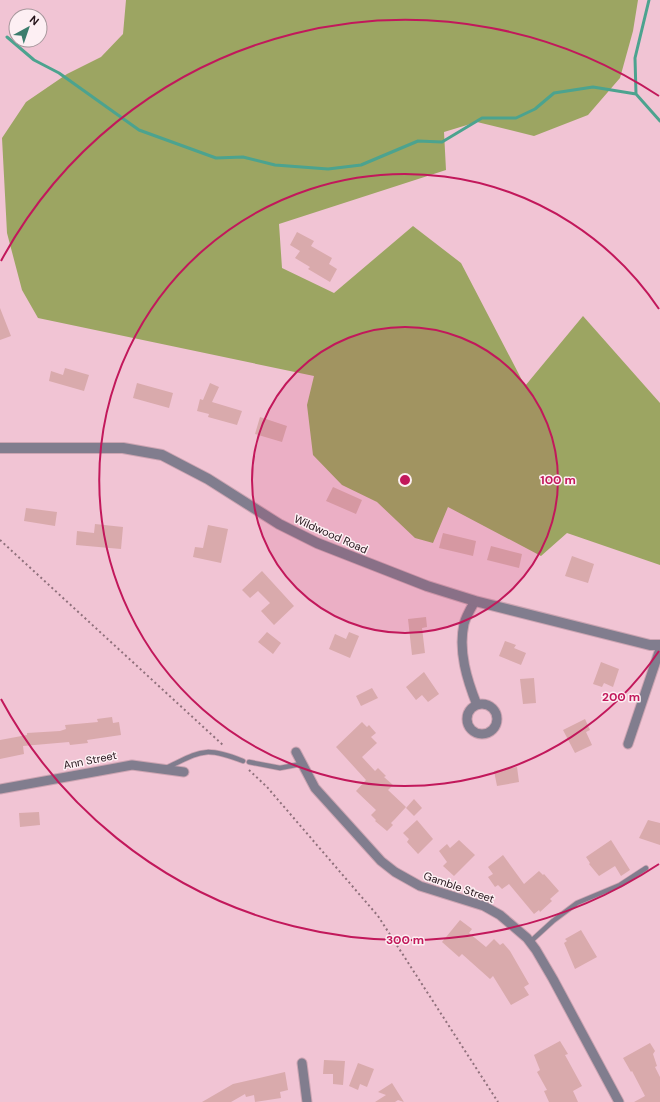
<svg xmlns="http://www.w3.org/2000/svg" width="660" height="1102" font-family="'DM Sans',sans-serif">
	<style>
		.forest { fill: #9ca562 }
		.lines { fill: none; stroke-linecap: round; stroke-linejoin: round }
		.stream { stroke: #4ca38f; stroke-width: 3 }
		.building { fill: #d9aaac }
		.service-casing { stroke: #cca4b2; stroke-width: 6 }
		.minor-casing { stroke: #cca4b2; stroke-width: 11 }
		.tertiary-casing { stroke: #cca4b2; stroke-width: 12 }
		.path { stroke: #8f707b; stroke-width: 2; stroke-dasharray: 2 3; stroke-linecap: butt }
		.service { stroke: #817d8e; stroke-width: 4.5 }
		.minor { stroke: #817d8e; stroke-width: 9 }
		.tertiary { stroke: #817d8e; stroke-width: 10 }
		.ring { fill: none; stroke: #c2185b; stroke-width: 2 }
		.labels { text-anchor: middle; stroke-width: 3; stroke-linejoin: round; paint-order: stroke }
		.street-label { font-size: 11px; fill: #231319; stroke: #fdeff3 }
		.centre { fill: #c2185b; stroke: #fdeff3; stroke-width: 2 }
		.ring-label { font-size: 12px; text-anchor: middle; font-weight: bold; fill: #c2185b; stroke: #fdeff3; stroke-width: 3; stroke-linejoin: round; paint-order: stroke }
	</style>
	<rect width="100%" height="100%" fill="#f1c4d4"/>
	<path class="forest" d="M126 0H638L633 31 620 78 588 115 534 136 477 122 444 132 446 170 279 224 282 268 334 293 413 226 461 263 525 386 583 316 660 403V565L567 533 541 556 448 507 433 543 415 538 377 502 342 485 313 455 307 405 314 376 38 318 22 290 7 233 2 138 26 102 67 74 101 57 123 34Z"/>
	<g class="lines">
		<path class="stream" d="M7 37 34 60 59 73 139 130 216 158 243 157 275 165 328 169 361 165 418 141 442 142 482 118H516L535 109 554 93 593 87 636 94 660 121
			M636 94 635 58 649 0"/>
	</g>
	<path class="building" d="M297 232 314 241 311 246 332 258 329 264 337 269 330 282 308 269 310 267 295 258 300 251 290 245Z
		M0 308 11 336 0 340Z
		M65 368 89 375 84 391 49 381 51 371 63 375Z
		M137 383 173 393 169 408 133 398Z
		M210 383 219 387 212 402 242 411 237 425 208 417 209 414 197 411 200 399 203 400Z
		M260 417 287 426 282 442 255 434Z
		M333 487 362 500 356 514 326 501Z
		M26 508 57 512 55 526 24 521Z
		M95 524 123 527 121 549 76 545 77 531 94 533Z
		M208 525 228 529 221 563 193 557 195 547 203 548Z
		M443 533 476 541 473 556 439 548Z
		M491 546 522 554 519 568 487 560Z
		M572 556 594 564 588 583 565 576Z
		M262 571 294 606 274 625 261 611 270 603 258 591 250 598 242 590Z
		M426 617 427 627 422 628 425 653 412 655 408 619Z
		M267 632 281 643 273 654 258 642Z
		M349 632 359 636 350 658 329 649 335 634 346 639Z
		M505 641 516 645 514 648 526 653 521 665 499 656Z
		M601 662 619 669 613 687 604 683 602 687 593 684Z
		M424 672 439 694 428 702 422 695 416 700 406 687Z
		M534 678 536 703 523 704 520 679Z
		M372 688 378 698 361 706 356 696Z
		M112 717 113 723 119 722 121 735 87 740 88 743 70 745 69 742 23 746 24 754 0 759V740L27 735V733L60 731 66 729 65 725 98 722 97 719Z
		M585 719 590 730 586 732 592 745 575 753 563 730Z
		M362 722 367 727 369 725 376 733 371 737 377 743 362 757 375 771 378 768 386 776 384 777 393 785 388 790 406 807 395 819 391 823 393 825 387 831 375 821 376 820 371 815 376 810 356 791 366 780 336 747Z
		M517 767 519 782 497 786 494 771Z
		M414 799 422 808 414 816 406 808Z
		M39 812 40 825 20 827 19 813Z
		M417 820 433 839 418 854 407 842 409 839 403 833Z
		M648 820 660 823V845L639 838Z
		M459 840 475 855 454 876 443 866 447 862 439 851 447 844 450 848Z
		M611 840 630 870 621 876 615 866 599 876 589 864 590 863 586 857Z
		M503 855 524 884 539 871 543 875 544 874 559 891 550 899 552 901 540 912 539 910 534 914 509 884 502 889 498 885 495 887 488 877 493 874 488 867Z
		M460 920 472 929 469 933 486 947 494 939 500 945 503 943 510 951 529 984 524 987 529 995 511 1005 493 976 490 979 462 954 459 957 442 942Z
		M581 930 597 957 575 969 564 943 567 941 565 939Z
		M560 1041 568 1054 565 1055 582 1086 573 1091 578 1102H549L544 1091 547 1090 537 1072 540 1070 534 1055Z
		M650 1043 655 1051 653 1054 657 1066 655 1067 660 1077V1102H634L645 1096 632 1071 631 1072 623 1058Z
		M324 1060 345 1061 343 1085 333 1084V1074H323Z
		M358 1063 374 1069 367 1087 360 1084 358 1090 349 1086Z
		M285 1072 288 1090 280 1092 281 1098 255 1102 254 1095 246 1097 245 1094 231 1102H202L233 1084Z
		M392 1083 404 1102 398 1100 395 1102H375L386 1095 378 1092Z"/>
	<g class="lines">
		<defs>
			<path id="service" d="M249 762 280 768 301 764
				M166 768C202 751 204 746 243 761
				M530 942 553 921 577 903 620 885 646 868"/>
			<path id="minor" d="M475 601C471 608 466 616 464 624 458 651 467 680 477 705
				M467 719a15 15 0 1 1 30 0a15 15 0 1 1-30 0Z
				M628 744 660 649
				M296 752 315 788 381 861 395 872 420 886 484 906 500 915 527 938 536 950 553 979 619 1102
				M0 789 132 765 184 772
				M302 1063 307 1102"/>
			<path id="tertiary" d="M0 448H123L162 455 208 479 279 524 317 543 427 586 475 601 650 645H660"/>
		</defs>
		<use href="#service" class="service-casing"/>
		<use href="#minor" class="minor-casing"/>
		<use href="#tertiary" class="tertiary-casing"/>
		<path class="path" d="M0 540 224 746
			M249 770 267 787 378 916 498 1102"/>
		<use href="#service" class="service"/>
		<use href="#minor" class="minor"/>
		<use href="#tertiary" class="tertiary"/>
	</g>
	<circle cx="405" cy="480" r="153" fill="#c2185b" fill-opacity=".12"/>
	<g class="ring">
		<circle cx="405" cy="480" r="153"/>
		<path d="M659 651A306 306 0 1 1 659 309"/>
		<path d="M659 864A460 460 0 0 1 1 699M1 261A460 460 0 0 1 659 96"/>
	</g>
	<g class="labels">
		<g class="street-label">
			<text transform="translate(331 534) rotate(24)" y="4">Wildwood Road</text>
			<text transform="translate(90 760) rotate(-11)" y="4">Ann Street</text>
			<text transform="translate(459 887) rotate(19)" y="4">Gamble Street</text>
		</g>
	</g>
	<circle cx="405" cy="480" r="6" class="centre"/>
	<g class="ring-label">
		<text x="558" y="484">100 m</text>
		<text x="621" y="701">200 m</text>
		<text x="405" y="944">300 m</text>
	</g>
	<g transform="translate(28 28) rotate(40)"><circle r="19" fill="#fdeff3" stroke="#a6979c"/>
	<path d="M0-3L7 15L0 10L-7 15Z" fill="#3c7d6d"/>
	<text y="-6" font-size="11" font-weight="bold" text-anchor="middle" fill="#231319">N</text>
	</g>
</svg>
